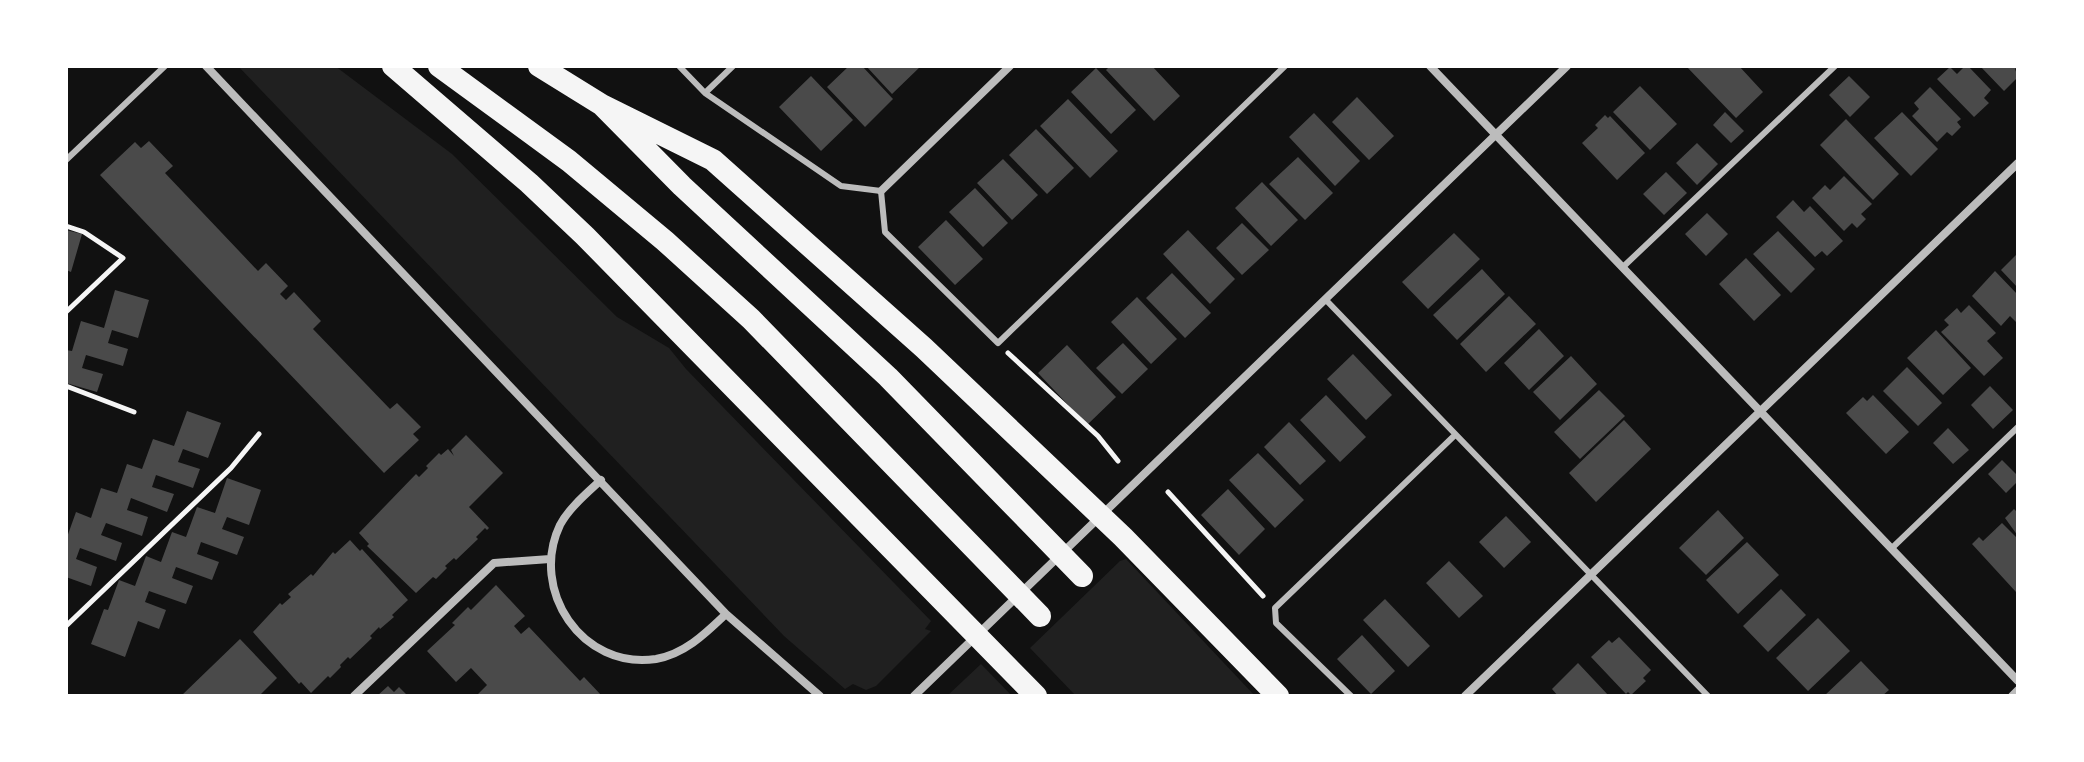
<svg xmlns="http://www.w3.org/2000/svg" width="2084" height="762" font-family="'PT Sans Narrow',sans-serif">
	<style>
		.green { fill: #202020 }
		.building { fill: #4a4a4a }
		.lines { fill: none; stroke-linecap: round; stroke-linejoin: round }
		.path { stroke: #f5f5f5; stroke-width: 5 }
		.service { stroke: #bcbcbc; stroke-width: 6 }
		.minor { stroke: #bcbcbc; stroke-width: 8 }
		.motorway { stroke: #f5f5f5; stroke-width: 22 }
	</style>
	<rect width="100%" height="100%" fill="#111"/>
	<path class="green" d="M238 66H335L452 154 617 317 669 348 686 369 931 621 925 629 931 631 876 686 866 690 853 684 845 689 784 636Z
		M1126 559 1255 696H1076L1030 648 1120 561Z
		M981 664 1012 696H947Z"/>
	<path class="building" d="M849 66H862L893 99 865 127 827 87Z
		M866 66H921L892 94Z
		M1110 66H1152L1180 96 1154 121 1106 70Z
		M1686 66H1739L1763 92 1736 118Z
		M1965 66H1968L1991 90 1984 98 1989 103 1974 117 1937 79 1950 67 1957 74Z
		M1980 66H2018L2015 69 2018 77 2004 91Z
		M1096 68 1136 110 1111 134 1071 92Z
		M811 76 853 120 821 151 779 107Z
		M1849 76 1870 97 1850 117 1829 95Z
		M1640 86 1677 124 1650 150 1613 112Z
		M1930 87 1961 119 1957 122 1961 127 1952 136 1947 132 1937 142 1912 116 1919 109 1914 103Z
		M1357 97 1394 136 1369 160 1332 122Z
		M1068 99 1118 151 1090 178 1040 126Z
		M1725 112 1744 131 1731 143 1713 125Z
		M1902 112 1938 149 1911 176 1874 138Z
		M1314 113 1360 161 1335 186 1289 137Z
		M1605 115 1608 118 1610 116 1645 153 1617 180 1582 143 1598 128 1595 125Z
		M1846 119 1899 174 1873 200 1820 145Z
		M1036 129 1074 168 1047 194 1009 155Z
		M149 141 173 166 165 173 258 271 266 263 288 286 280 294 286 300 294 292 321 321 313 329 390 409 397 403 421 427 413 434 419 440 384 473 100 175 135 142 141 148Z
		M1697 143 1718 164 1697 185 1676 163Z
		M1298 157 1333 193 1305 220 1269 184Z
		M1003 159 1038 195 1012 220 977 183Z
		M1666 172 1687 193 1664 215 1643 194Z
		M1844 176 1872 204 1861 214 1866 219 1857 228 1852 223 1844 231 1812 198 1825 185 1830 190Z
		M1262 182 1298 220 1271 246 1235 208Z
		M975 188 1008 223 983 247 949 212Z
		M1793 200 1804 212 1810 206 1843 241 1827 256 1822 251 1815 257 1776 217Z
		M1707 213 1728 234 1706 256 1685 234Z
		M946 220 983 259 955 285 918 247Z
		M1242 223 1269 250 1242 275 1216 248Z
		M66 230 82 234 71 272 66 270Z
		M1188 230 1235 279 1210 304 1163 254Z
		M1778 231 1815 269 1791 293 1753 254Z
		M1454 233 1480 259 1428 309 1402 282Z
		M2018 253V288L2001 270Z
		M1746 258 1781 295 1754 321 1719 284Z
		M1482 269 1505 294 1457 340 1433 315Z
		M1995 271 2018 295V324L2010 316 2001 326 1972 296Z
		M1172 273 1211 313 1185 338 1146 298Z
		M115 290 149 300 138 338 112 330 108 343 128 349 123 366 86 355 82 368 103 374 97 392 66 383V350L72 351 81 321 104 328Z
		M1509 296 1536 324 1486 372 1460 344Z
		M1137 297 1177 339 1151 364 1111 322Z
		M1969 305 1996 333 1987 341 2003 358 1984 376 1941 332 1949 325 1944 320 1957 308 1961 313Z
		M1539 329 1564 356 1529 390 1504 363Z
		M1936 330 1971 368 1943 395 1907 358Z
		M1123 343 1148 369 1122 394 1096 368Z
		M1067 345 1116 397 1087 425 1038 373Z
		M1353 354 1392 395 1366 420 1327 379Z
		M1571 356 1597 384 1560 420 1533 392Z
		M1907 367 1942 403 1918 426 1883 391Z
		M1990 386 2013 410 1993 429 1971 405Z
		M1599 390 1625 416 1580 459 1554 432Z
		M1326 395 1366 437 1340 462 1300 420Z
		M1873 395 1909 432 1886 454 1846 413 1863 397 1867 401Z
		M187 411 221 423 208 458 183 449 178 462 200 469 193 488 156 475 152 487 174 494 167 512 131 498 127 510 148 517 142 536 106 523 101 535 122 543 116 561 80 548 76 559 97 567 91 586 66 577V540L76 512 91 518 101 488 117 493 127 464 142 469 153 439 174 446Z
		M1624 420 1651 449 1596 502 1569 473Z
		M1289 422 1326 461 1300 485 1264 447Z
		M1948 428 1969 450 1953 464 1933 443Z
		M466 435 503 473 469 507 489 528 487 530 485 528 476 537 478 539 456 560 454 558 445 566 447 568 436 579 433 577 416 593 367 546 369 544 359 533 416 474 419 477 428 468 426 466 439 453 441 455 448 449 454 456 451 450Z
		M1258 453 1304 500 1275 528 1229 480Z
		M2002 460 2018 476V481L2006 493 1988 474Z
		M227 478 261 490 249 525 227 517 222 529 244 537 237 555 201 542 197 554 219 562 212 580 176 567 172 578 193 586 186 604 149 591 145 602 166 610 159 629 138 621 125 657 91 644 104 609 108 610 119 580 135 586 146 556 161 562 172 532 186 537 197 507 215 513Z
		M1228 489 1265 529 1239 555 1201 515Z
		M2014 509 2018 513V536L2005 518Z
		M1718 510 1744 538 1706 575 1679 548Z
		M1506 516 1531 542 1504 568 1479 542Z
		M2002 523 2018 539V590L2016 592 1972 544 1979 537 1983 541Z
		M350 540 360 551 362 549 408 600 392 615 394 617 380 629 379 627 370 636 372 638 350 659 348 657 340 665 341 667 330 678 328 676 311 693 301 682 299 684 253 632 280 603 282 605 291 597 288 594 311 574 313 576 333 552 335 554Z
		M1747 542 1779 575 1738 614 1706 580Z
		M1449 561 1483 596 1459 618 1426 583Z
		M496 585 525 616 514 626 521 634 529 627 580 681 584 677 602 696H476L487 685 471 668 456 682 427 651 455 625 452 623 468 607 471 610Z
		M1781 589 1806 615 1768 652 1743 626Z
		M1385 599 1430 646 1408 667 1363 620Z
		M1818 618 1850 651 1808 691 1776 658Z
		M1362 635 1395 671 1371 694 1337 659Z
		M1619 637 1651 670 1643 678 1646 681 1631 695 1628 692 1626 694 1591 657 1609 640 1612 643Z
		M240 639 277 678 261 694 264 696H181Z
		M1861 661 1889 690 1882 696H1824Z
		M1578 663 1609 696H1558L1552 689Z
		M388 686 394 692 399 687 408 696H377Z"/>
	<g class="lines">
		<path class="path" d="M66 226 84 232 123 258 66 312
			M1008 353 1098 436 1118 461
			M66 386 134 412
			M1168 492 1263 596
			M66 626 231 468 259 434"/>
		<path class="service" d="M679 66 705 93 841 186 881 191 885 232 998 343 1285 66
			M705 93 733 66
			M66 160 165 66
			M1624 266 1835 66
			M1325 299 1708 696
			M1892 548 2018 427
			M1351 696 1276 623 1275 608 1455 435"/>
		<path class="minor" d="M206 66 726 614 820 696
			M1430 66 2018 681
			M881 191 1010 66
			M601 480C587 493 569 508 560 525 529 590 582 670 656 659 685 654 706 633 726 614
			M354 696 494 563 550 559
			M914 696 1567 66
			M1465 696 2018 163
			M2012 696 2018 690"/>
		<path class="motorway" d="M393 66 529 183 585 236 1036 696
			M439 66 569 161 665 241 751 319 1040 616
			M539 66 602 105 682 186 888 377 1082 576
			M602 105 713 160 924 348 1123 537 1278 696"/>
	</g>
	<rect width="2084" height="762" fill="none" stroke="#ffffff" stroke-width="136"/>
</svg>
